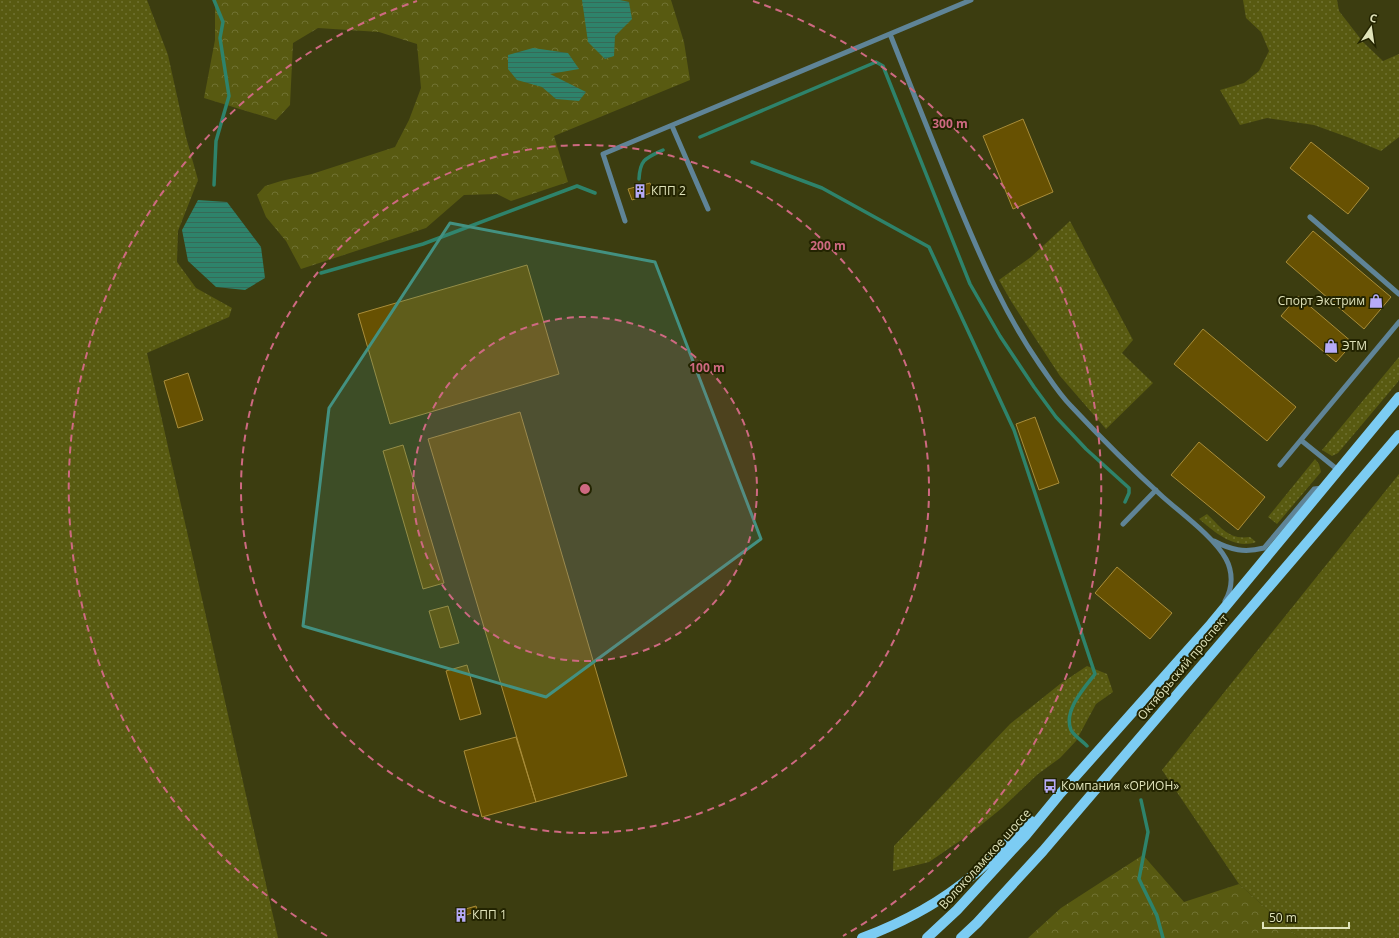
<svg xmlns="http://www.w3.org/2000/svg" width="1399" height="938" font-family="'Open Sans',sans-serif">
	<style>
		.grass { fill: url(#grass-dots) }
		.forest { fill: url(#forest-crowns) }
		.water { fill: url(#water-rules) }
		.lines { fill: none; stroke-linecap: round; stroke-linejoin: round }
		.stream { stroke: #2e836b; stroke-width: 3.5 }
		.building { fill: #675102; stroke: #a98d39 }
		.service { stroke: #5f8497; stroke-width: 5 }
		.primary { stroke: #7cccf3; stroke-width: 10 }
		.marked { fill: #439181; fill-opacity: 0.2; stroke: #439181; stroke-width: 3; stroke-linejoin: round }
		.ring { fill: none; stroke: #ce6981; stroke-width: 2; stroke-dasharray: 7 5 }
		.labels { text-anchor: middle; stroke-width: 4; stroke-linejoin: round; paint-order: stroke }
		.poi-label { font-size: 12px; fill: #e0e3ba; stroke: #232401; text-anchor: start }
		.street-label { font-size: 12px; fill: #e0e3ba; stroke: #232401 }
		.centre { fill: #ce6981; stroke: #232401; stroke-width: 2 }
		.ring-label { font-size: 12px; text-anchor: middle; font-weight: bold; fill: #ce6981; stroke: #232401; stroke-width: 4; stroke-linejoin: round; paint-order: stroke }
	</style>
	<defs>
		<pattern id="grass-dots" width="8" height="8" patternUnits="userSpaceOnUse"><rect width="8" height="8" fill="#585a11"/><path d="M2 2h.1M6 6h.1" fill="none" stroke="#707232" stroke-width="1.8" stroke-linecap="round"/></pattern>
		<pattern id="forest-crowns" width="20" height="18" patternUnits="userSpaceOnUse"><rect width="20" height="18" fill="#585a11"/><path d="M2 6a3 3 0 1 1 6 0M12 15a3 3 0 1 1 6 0" fill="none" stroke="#707232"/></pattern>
		<pattern id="water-rules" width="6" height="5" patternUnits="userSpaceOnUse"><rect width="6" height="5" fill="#2e836b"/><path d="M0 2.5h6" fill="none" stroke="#366a57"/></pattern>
	</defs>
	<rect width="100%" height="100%" fill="#3c3d10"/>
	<path class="grass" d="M0 0H147L168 55 186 137 198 180 178 231 177 262 196 288 232 308 229 317 147 353 278 938H0Z
		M1243 0H1337L1339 11 1363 42 1383 61 1399 54V137L1381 151 1350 138 1314 125 1267 118 1240 125 1220 90 1244 83 1259 71 1269 51 1261 32 1246 18Z
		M1070 221 1133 340 1122 353 1153 383 1106 429 1060 376 1011 301 999 280 1031 257Z
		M1399 357V380L1397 383 1338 453 1332 456 1322 450Z
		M1315 459 1319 464 1321 472 1277 524 1268 517Z
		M1399 474V938H1299L1239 884 1162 770Z
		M1207 514C1221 527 1228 540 1250 537L1256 542C1234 550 1215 532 1199 519Z
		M1087 666 1107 674 1113 692 1096 704 1076 741 1060 758 1038 774 1002 808 970 834 929 862 893 871 894 846 1010 724 1060 684Z"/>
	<path class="forest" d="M215 0H671L684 42 690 80 554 136 568 182 511 201 497 194 464 195 426 228 301 269 286 241 266 217 257 195 265 186 281 181 312 174 395 147 409 120 421 88 417 44 379 32 318 28 293 43 290 105 276 120 204 98 215 40Z
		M1143 855 1184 902 1239 884 1299 938H1028L1061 908Z"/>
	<path class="water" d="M582 0H620L629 2 632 19 615 36 614 56 605 59 588 42Z
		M533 48 568 53 579 69 550 74 586 92 579 101 556 99 542 87 517 80 508 69V55Z
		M198 200 227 202 261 247 265 278 245 290 216 287 188 261 182 230Z"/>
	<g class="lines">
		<path class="stream" d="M214 0 223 22 220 38 229 96 216 141 214 185
			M700 137 876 62 883 66 970 284 1000 336 1034 387 1056 417 1086 449 1129 488V493L1125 502
			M752 162 822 188 929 247 1014 430 1095 674C1084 688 1063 711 1071 730 1074 736 1083 741 1087 746
			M639 179C640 159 646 158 663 150
			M321 273 423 244 577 186 595 193
			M1141 800 1148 832 1139 879 1157 916 1163 938"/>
	</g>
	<path class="building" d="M1023 119 1053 192 1013 209 983 136Z
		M1311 142 1369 188 1348 214 1290 168Z
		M650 183 653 192 632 200 628 189Z
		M1313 231 1391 297 1364 329 1286 262Z
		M527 265 559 374 390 424 358 314Z
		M1298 296 1353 343 1336 362 1281 316Z
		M1203 329 1296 407 1267 441 1174 364Z
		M188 373 203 420 178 428 164 381Z
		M520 412 627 776 536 802 428 439Z
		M1035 417 1059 483 1039 490 1016 424Z
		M1199 442 1265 497 1238 530 1171 475Z
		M403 445 444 583 423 589 383 451Z
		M1117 567 1172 613 1150 639 1095 593Z
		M448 606 459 643 440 648 429 611Z
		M467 665 481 714 460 720 446 671Z
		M516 737 536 802 482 817 464 751Z
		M476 906 478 911 457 918 455 912Z"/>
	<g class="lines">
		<path class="service" d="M890 34C913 92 936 150 960 208 983 263 1006 316 1040 365 1050 379 1059 394 1071 406 1100 437 1131 468 1163 497 1182 514 1214 537 1226 559 1233 572 1233 588 1225 601
			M672 126 708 209
			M1310 217 1399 294
			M625 221 603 154 971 0
			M1302 441 1338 470
			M1280 465 1399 322
			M1123 524 1156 490
			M1214 541C1231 550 1244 553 1264 548L1314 489 1322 488"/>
		<path class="primary" d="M862 938C902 923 940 903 973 875 994 858 1011 838 1031 821
			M927 938 957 910 1026 835 1059 795 1211 624 1399 397
			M961 938 977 923 1043 851 1399 435"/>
	</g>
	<path class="marked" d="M450 223 655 262 761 539 546 697 303 626 329 408Z"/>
	<circle cx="585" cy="489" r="172" fill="#ce6981" fill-opacity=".12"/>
	<g class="ring">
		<circle cx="585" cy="489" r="172"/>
		<circle cx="585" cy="489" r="344"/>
		<path d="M327 936A516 516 0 0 1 417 1M753 1A516 516 0 0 1 843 936"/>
	</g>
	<defs>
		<symbol id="building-bare" viewBox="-9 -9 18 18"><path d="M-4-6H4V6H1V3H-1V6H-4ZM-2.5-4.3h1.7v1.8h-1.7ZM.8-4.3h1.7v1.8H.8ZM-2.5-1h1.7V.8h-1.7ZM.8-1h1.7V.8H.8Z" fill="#b7abf8" stroke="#232401" stroke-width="2.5" paint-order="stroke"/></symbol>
		<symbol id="shop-bare" viewBox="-9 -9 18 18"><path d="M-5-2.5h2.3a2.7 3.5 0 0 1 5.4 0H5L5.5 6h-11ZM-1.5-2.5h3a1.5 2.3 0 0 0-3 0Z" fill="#b7abf8" stroke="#232401" stroke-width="2.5" paint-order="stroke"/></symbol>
		<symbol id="bus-bare" viewBox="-9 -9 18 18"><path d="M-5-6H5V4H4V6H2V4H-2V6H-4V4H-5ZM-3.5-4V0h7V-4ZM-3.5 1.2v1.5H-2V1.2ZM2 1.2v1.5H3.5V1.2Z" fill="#b7abf8" stroke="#232401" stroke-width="2.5" paint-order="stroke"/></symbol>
	</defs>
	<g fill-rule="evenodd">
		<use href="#building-bare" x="630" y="181" width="20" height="20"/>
		<use href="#shop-bare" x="1366" y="291" width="20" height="20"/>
		<use href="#shop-bare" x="1321" y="336" width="20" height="20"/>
		<use href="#bus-bare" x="1040" y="776" width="20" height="20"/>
		<use href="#building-bare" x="451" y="905" width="20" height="20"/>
	</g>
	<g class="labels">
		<g class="poi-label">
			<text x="651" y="195">КПП 2</text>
			<text x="1365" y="305" text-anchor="end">Спорт Экстрим</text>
			<text x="1342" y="350">ЭТМ</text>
			<text x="1061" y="790">Компания «ОРИОН»</text>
			<text x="472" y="919">КПП 1</text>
		</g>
		<g class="street-label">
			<text transform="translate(1183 667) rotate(-50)" y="4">Октябрьский проспект</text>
			<text transform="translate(985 859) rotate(-48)" y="4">Волоколамское шоссе</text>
		</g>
	</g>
	<circle cx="585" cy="489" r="6" class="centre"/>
	<g class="ring-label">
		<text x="950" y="128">300 m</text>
		<text x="828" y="250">200 m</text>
		<text x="707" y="372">100 m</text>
	</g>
	<g transform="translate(1371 28) rotate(13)" stroke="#232401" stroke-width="3" paint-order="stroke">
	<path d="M0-3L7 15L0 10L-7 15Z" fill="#e0e3ba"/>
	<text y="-6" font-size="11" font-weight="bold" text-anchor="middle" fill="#e0e3ba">С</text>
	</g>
	<path d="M1263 922v6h86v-6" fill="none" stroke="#e0e3ba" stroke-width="2"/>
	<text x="1269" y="922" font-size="12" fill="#e0e3ba" stroke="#232401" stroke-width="3" paint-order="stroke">50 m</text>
</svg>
